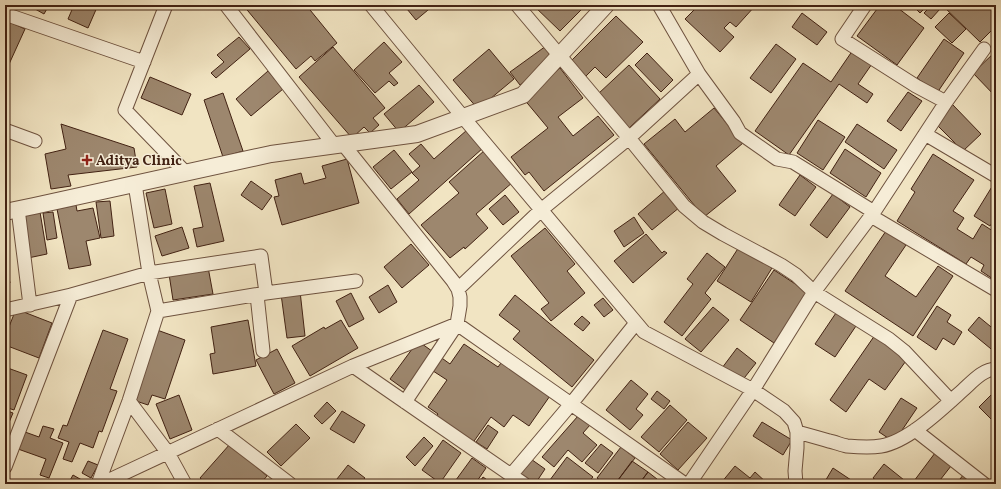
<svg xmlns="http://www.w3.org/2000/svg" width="1001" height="489" font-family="Vollkorn,serif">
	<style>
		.building { fill: #9d876e; stroke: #422213 }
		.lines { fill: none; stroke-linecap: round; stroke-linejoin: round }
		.minor-casing { stroke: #6e523f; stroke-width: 15 }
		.tertiary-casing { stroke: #6e523f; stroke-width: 18 }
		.minor { stroke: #f6edd7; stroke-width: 13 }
		.tertiary { stroke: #f6edd7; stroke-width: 16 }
		.poi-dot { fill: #8f2418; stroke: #f6edd7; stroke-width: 1.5 }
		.labels { text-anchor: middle; stroke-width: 3; stroke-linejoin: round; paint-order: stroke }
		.poi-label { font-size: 14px; font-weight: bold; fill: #422213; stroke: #f6edd7; text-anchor: start }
	</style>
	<rect width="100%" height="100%" fill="#f1e4c2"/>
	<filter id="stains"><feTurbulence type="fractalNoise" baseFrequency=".005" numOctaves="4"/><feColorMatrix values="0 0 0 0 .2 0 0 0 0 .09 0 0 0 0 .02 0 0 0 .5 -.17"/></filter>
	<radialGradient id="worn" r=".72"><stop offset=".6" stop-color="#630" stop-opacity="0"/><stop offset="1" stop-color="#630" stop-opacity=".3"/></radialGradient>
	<path class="building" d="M28 5H49L44 14Z
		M74 5H98L88 28 68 19Z
		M243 5H306L337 43 315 61 311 56 296 69Z
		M411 5H434L416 20 407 9Z
		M533 5H580L583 8 560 31Z
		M699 5H704L707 7 708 5H753L755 6 736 27 730 22 724 28 734 37 720 52 685 19Z
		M880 5H894L924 28 897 65 857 36Z
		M912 5H928L920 13Z
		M932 5H936L940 9 931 19 924 13Z
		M942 5H996V26L980 42Z
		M802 13 827 32 817 45 792 27Z
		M949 13 966 29 952 43 935 27Z
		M616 16 643 42 606 78 595 67 585 77 570 62Z
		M5 20 25 29 5 73Z
		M239 37 250 49 216 78 211 73 224 62 217 55Z
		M944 39 964 53 937 93 917 78Z
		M384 42 402 62 389 73 398 83 394 86 389 81 375 93 354 70Z
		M776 44 796 59 771 93 750 78Z
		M546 46 555 58 520 85 510 72Z
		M333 47 385 108 373 118 379 125 370 133 364 127 352 138 299 77Z
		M855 47 874 61 858 84 873 94 867 103 839 84 789 155 755 131 803 63 831 82Z
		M489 49 514 79 478 109 453 80Z
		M996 51V97L973 73Z
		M647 53 673 80 661 92 635 65Z
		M629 65 660 99 629 128 598 94Z
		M560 68 583 98 558 117 573 136 598 116 614 135 544 191 529 172 525 175 511 157 548 128 523 98Z
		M268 71 283 89 251 116 236 99Z
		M150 77 191 94 182 115 141 98Z
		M419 85 434 102 399 132 384 114Z
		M908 92 922 101 901 131 887 121Z
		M223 93 243 151 223 157 204 100Z
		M952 104 981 134 963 151 934 122Z
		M714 108 743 143 716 166 736 191 704 217 644 144 675 119 685 132Z
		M818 120 845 137 823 170 797 153Z
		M61 124 134 148 137 167 68 175 71 186 51 189 45 154 66 149Z
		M857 124 897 150 884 169 845 142Z
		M467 130 483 148 409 214 397 199 419 180 412 173 420 166 409 154 421 144 434 159Z
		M845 149 881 173 866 197 830 173Z
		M394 150 412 172 391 189 373 167Z
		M485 150 513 182 476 214 488 228 465 249 464 247 450 258 421 225 459 193 449 182Z
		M933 154 974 180 953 211 964 218 957 229 973 239 982 224 996 233V281L981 271 984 265 971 257 966 264 897 221 915 192 911 189Z
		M347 159 359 203 282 225 274 197 279 196 275 180 301 173 304 184 326 178 322 166Z
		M800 175 816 187 795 216 779 205Z
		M251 181 272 196 262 210 241 195Z
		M210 183 224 241 197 247 193 229 203 227 194 186Z
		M993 185 996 187V216L990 226 974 216Z
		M165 189 172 224 154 228 146 193Z
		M666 190 680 207 652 230 638 214Z
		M833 194 850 207 827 238 810 225Z
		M505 195 519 212 503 225 489 209Z
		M110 201 114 236 101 238 96 202Z
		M76 205 77 211 93 208 100 238 86 241 91 265 69 269 57 209Z
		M40 212 47 254 28 258 20 215Z
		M53 212 57 238 47 240 43 213Z
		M634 217 644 233 624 247 614 231Z
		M182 227 189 248 162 256 155 236Z
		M545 228 575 264 567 271 585 293 551 321 541 309 549 303 511 256Z
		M886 231 906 245 885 276 916 297 938 266 953 276 913 336 845 291Z
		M646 234 662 253 664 251 667 253 633 283 614 261Z
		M411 244 429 265 402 288 384 267Z
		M739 247 772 268 751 302 717 281Z
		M707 253 725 267 705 293 711 299 682 336 664 322 693 284 687 279Z
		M5 260 10 283 5 284Z
		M208 267 213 294 173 300 169 274Z
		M774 270 809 293 796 311 774 343 740 320Z
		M388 285 397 302 379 313 369 297Z
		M300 291 305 336 287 338 281 294Z
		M351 293 364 319 349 327 336 301Z
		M515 295 594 360 572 387 513 339 520 331 499 315Z
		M603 298 613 310 604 317 594 305Z
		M937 306 951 315 947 322 962 332 954 345 943 338 936 350 917 337Z
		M713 307 729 320 701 352 685 339Z
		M16 309 52 323 39 358 5 345V337Z
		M838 310 858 323 835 357 815 344Z
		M582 316 590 323 583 331 574 324Z
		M979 317 996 331V353L968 330Z
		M248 320 256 366 213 374 210 354 215 353 211 327Z
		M341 320 358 348 310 376 292 346 324 327 325 329Z
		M103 330 128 339 110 389 117 391 102 432 99 431 93 448 80 443 72 462 63 459 69 442 58 438 63 425 67 426Z
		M157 330 185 340 165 399 152 395 148 405 133 400Z
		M875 335 908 358 885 390 869 379 846 412 830 400Z
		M418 341 436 354 408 392 390 379Z
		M464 344 498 367 504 359 552 393 529 426 513 415 504 427 491 417 472 444 435 418 438 414 428 407 447 380 430 369 439 356 450 364Z
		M737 348 756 363 741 382 722 368Z
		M277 349 295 383 274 394 256 360Z
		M5 367 27 375 14 410 5 407Z
		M631 380 648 394 636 409 643 415 630 430 606 410Z
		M657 391 670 401 664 409 651 399Z
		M992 394 996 398V424L979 407Z
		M179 395 192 430 170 439 156 404Z
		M901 398 917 408 894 442 879 432Z
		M327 402 336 411 322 424 314 416Z
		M670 405 687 420 659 452 641 437Z
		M5 410 13 413 5 432Z
		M342 411 365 425 354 443 330 429Z
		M578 416 590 425 583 433 597 445 582 462 568 450 554 467 542 457Z
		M688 422 707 438 678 470 660 454Z
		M762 422 792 440 783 455 753 436Z
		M296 424 310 438 281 466 267 452Z
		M488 425 498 432 487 449 476 442Z
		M43 426 54 429 50 438 63 443 49 478 40 475 46 459 18 449 25 432 39 437Z
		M424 437 433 446 415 466 406 457Z
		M443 440 461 453 440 483 422 470Z
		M230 444 267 476 260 484H207L200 478Z
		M601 444 613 453 598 473 585 463Z
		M621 447 635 458 615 484H605L597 478Z
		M935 453 951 466 937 484H917L914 481Z
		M528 457 545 469 535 484H528L516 475Z
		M567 457 593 477 587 484H577L574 482 572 484H547Z
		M472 458 486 468 475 484H453Z
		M88 461 98 465 91 478 82 473Z
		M632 461 648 472 639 484H615Z
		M884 464 909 484H881L873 478Z
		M348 465 365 478 360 484H333Z
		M735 466 750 478 755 472 768 484H717L719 481 721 483Z
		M833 468 857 484H825L824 483Z
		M648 472 662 483V484H639Z
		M964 474 977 484H956Z
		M73 475 87 483 86 484H68Z
		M483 477 493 484H478Z"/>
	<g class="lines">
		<defs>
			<path id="minor" d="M166 5 125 110 186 173
				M226 5 334 145
				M371 5 463 117 644 332 753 390 784 411 794 422 797 432V448L795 471 796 484
				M517 5 629 138 684 206 703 222 723 234 781 265 796 275 814 292 889 339 904 351 951 401
				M659 5 699 74
				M865 5 842 39 916 86 946 102
				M5 14 144 62
				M5 130 35 141
				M925 134 996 176
				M343 144 453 281 458 289 460 297V306L457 324 405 402
				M18 209 30 305
				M871 216 996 290
				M458 289 541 210 629 138 699 74 734 122 740 133 777 159 793 162 874 212
				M71 295 149 273 261 256 266 293
				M257 295 263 351
				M5 310 71 295 5 467
				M158 311 266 293 356 281
				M353 366 457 324 685 484
				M129 401 168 453 185 484
				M218 429 290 484
				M915 430 984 484
				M797 432C808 435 819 438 829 441 835 442 841 445 847 446 858 447 870 448 881 446 908 442 943 408 963 390 972 382 983 369 996 369
				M511 475 571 404 636 323
				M98 484 129 401 158 311 149 273 135 184
				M101 484 353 366 524 484
				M689 484 753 390 814 292 874 212 946 102 984 49"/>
			<path id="tertiary" d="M5 212 34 206 271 154 417 134 523 95 606 5"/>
		</defs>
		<use href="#minor" class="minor-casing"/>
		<use href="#tertiary" class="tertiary-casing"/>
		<use href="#minor" class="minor"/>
		<use href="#tertiary" class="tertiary"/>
	</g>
	<path class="poi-dot" d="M85 154h4v4h4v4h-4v4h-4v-4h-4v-4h4z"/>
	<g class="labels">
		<g class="poi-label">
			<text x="96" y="165">Aditya Clinic</text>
		</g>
	</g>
	<rect width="1001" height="489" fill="none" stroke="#f1e4c2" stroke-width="20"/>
	<rect x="6" y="6" width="989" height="477" fill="none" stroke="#422213" stroke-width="2"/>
	<rect x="10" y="10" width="981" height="469" fill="none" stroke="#422213"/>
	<rect width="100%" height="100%" filter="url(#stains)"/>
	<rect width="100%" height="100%" fill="url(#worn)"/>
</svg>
